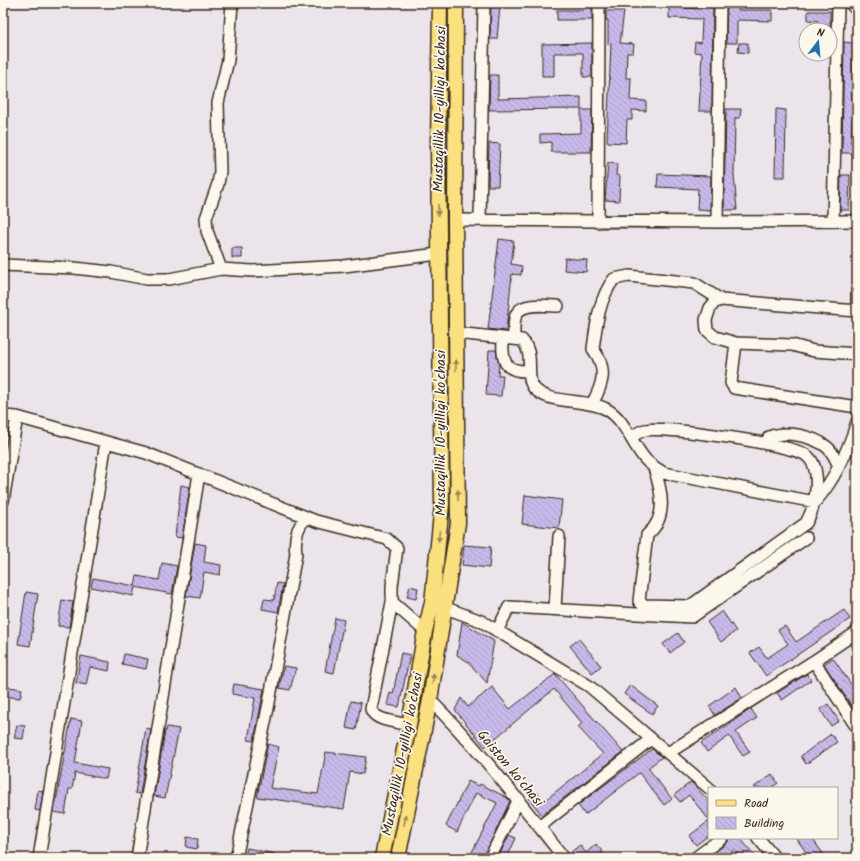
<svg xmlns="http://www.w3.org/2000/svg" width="860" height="861" font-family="Kalam,sans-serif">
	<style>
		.building { fill: url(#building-back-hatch); stroke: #3b2a1e }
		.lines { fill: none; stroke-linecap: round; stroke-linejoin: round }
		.minor-casing { stroke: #3b2a1e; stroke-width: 14 }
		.major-casing { stroke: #3b2a1e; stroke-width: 17 }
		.minor { stroke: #fbf7ec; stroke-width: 11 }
		.major { stroke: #fbe080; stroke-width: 14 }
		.oneway { fill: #9b854f }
		.labels { text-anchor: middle; stroke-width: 3.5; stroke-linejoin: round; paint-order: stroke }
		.street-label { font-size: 14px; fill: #3b2a1e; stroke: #fbf7ec }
	</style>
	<defs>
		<pattern id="building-back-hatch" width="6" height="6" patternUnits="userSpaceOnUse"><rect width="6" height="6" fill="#c7b9ea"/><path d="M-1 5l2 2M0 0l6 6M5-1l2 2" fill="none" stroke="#ac9fc8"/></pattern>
	</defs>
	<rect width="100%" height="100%" fill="#ebe4eb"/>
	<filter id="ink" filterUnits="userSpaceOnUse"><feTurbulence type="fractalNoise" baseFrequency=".025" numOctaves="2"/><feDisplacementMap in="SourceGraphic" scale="8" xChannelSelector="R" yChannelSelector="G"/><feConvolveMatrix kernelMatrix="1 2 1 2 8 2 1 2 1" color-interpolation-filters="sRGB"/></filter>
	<g filter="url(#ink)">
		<path class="building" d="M583 3H592V20H557V10H583Z
			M701 3H713L712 111H699L702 53 694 52 695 42 701 43 702 19 669 18V7L701 9Z
			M727 3H738V10H772V21L737 20V43H726Z
			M491 6H500L497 39H490Z
			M606 11H624L620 43 634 44 633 53H627L626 78H631L630 100 646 101V111L632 110V120H627L626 143 607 142 611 43 608 44V20H606Z
			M808 11H830V30H818V21L808 20Z
			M844 42 853 43 852 100H857V119H852L851 143H857V153H842Z
			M592 43V77H583V53H554V76H542V44Z
			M739 43H748V53L738 52Z
			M490 75H498V99L581 97V109L489 110Z
			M726 109H741L740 118H735L734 175 737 210H724Z
			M776 109 786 110 785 177H775Z
			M581 110H592L591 152H551V142L540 143V134L581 133Z
			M489 143 500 144 498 186H488Z
			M608 163 617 164 616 175 620 176 619 201 605 200Z
			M658 174 711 176 710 210 697 209 698 189 657 187Z
			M841 175H850L849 210H840Z
			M499 239 514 241 511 264 522 266 521 275 512 274 506 331 488 329Z
			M232 248H242V258H232Z
			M565 258 587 260 586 272 564 270Z
			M489 350H496L499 364 498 375H503L501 396 486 395Z
			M181 485 190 487 182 538 175 537Z
			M525 495 562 500 559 528 522 524Z
			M195 543 206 545 204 562 221 565 220 575 204 572 200 598 186 596Z
			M464 545 491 547 489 568 462 565Z
			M162 563 177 566 172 594 135 587 133 596 91 587 93 578 135 586 137 576 159 580Z
			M277 583 283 584 278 612 262 609 264 599 274 600Z
			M410 586 418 588 416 599 407 597Z
			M26 592 38 594 30 646 18 644Z
			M62 600 73 602 69 627 58 626Z
			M844 610 850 619 766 676 750 653 759 647 767 658 788 644 778 630 785 626 796 642Z
			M722 611 736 631 721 642 707 622Z
			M335 618 344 620 334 673 325 671Z
			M462 622 494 641 487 683 467 661 457 655Z
			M678 633 684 642 670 653 663 644Z
			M579 639 601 666 592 673 570 646Z
			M401 653 410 655 399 707 387 705 390 693 393 694Z
			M124 654 148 659 146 669 122 664Z
			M81 656 110 662 109 671 90 667 86 685 76 683Z
			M833 658 852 686 857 683V714L824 664Z
			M284 666 296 668 290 690 279 688Z
			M555 674 623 752 542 815 529 799 537 792 544 801 603 754 578 727 582 723 554 689 485 747 455 710 461 698 468 707 492 687 510 709Z
			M807 674 811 680 782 700 777 693Z
			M234 684 264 689 254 741 248 740 255 698 232 694Z
			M630 685 658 706 652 714 624 694Z
			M3 686 22 689 20 698 3 696Z
			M736 687 742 698 715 715 709 706Z
			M351 701 361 703 356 730 346 728Z
			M828 704 839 721 831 726 820 709Z
			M751 709 757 718 736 732 750 752 743 756 729 736 707 752 701 743Z
			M71 719 82 721 75 763 108 769 106 779 75 773 72 789H69L65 814 54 812Z
			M17 725 25 726 23 739 14 738Z
			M167 727 179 729 165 798 154 796 165 731H166Z
			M146 728 151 729 140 794 135 793Z
			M831 734 837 742 806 764 801 756Z
			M268 744 279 747 270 788 318 794 326 752 366 757 363 774 350 772 344 809 257 797Z
			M652 749 662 757 648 768 672 799 664 805 639 773 585 815 578 805Z
			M772 774 778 783 771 788H753Z
			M468 781 479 786 480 784 506 797 510 801 483 858H469L497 803 476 793 457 832 446 826Z
			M691 782 709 801V820L689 795 680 802 674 795Z
			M38 790 43 791 40 811 35 810Z
			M709 821V835L696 845 689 836Z
			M509 835 516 838 507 858H498Z
			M187 837 198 839 197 849 186 847Z
			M730 838H740L757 858H741L734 850 724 858H707L726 844Z
			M796 838H812L826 858H810Z
			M596 844 603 852 597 858H576L571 852 580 845 586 853Z
			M247 848 275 854V858H245Z"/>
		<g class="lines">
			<defs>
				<path id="minor" d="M720 3 717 222 857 221
					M850 3 857 10
					M455 220 717 222
					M480 220 484 3
					M833 221 838 3
					M598 222 599 3
					M3 265 74 268 111 272 147 279H169L221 269 252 271 344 266 438 254
					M221 269 207 231 206 218 218 184 220 172 218 103 228 60 232 3
					M857 289V308
					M857 311 721 300 715 302 710 308 706 320 707 330 715 337 736 343 792 345 814 351 857 354
					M456 333 522 340C536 356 524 376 534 388 548 405 586 398 606 409 625 419 631 443 645 459 650 465 657 469 664 473L815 502C835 479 848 451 857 422
					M503 338C502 360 503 372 529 371
					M514 339C514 331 513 319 517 313 524 302 547 306 558 306
					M736 343 731 383 734 388 857 407
					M592 404C603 384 608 369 593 349 596 326 599 298 614 279L629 276 694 283 721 300
					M3 416 17 417 146 453 316 521 387 539 397 548 392 586V602L425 631
					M631 437C635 435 640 431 645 430 665 426 789 444 806 455 824 468 815 508 806 523L690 606 643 605 639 601 647 535C668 518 662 491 654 468
					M766 444 769 437C785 430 813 436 827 447 833 452 836 460 839 466
					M3 501 17 417
					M392 602 371 709C374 721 398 722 409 725
					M438 605 481 621 589 686 709 788
					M555 609 559 536
					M497 631 509 607 692 617 806 538
					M857 632 814 661 857 728
					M430 700C479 749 521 804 564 858
					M668 753 814 661
					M539 827 651 739
					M758 838 775 858
					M39 858 106 442
					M137 858 199 474
					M236 858 268 708 296 554C294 540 296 528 306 517
					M490 858 519 799
					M695 858 722 838"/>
				<path id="major" d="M382 858 409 725 425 631 432 603 442 504 438 147 440 3
					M398 858 430 700 458 523 455 220 456 3"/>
			</defs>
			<use href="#minor" class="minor-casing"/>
			<use href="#major" class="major-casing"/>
			<use href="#minor" class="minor"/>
			<use href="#major" class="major"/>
		</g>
		<defs><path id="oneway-solid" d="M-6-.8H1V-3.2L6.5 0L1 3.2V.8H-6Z"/></defs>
		<g class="oneway">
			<use href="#oneway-solid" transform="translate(438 210) rotate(90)"/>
			<use href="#oneway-solid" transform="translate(456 365) rotate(-90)"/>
			<use href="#oneway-solid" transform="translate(458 495) rotate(-91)"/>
			<use href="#oneway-solid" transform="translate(439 536) rotate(95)"/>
			<use href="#oneway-solid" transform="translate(433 679) rotate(-81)"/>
			<use href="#oneway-solid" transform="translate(405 820) rotate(-79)"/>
		</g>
	</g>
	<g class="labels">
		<g class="street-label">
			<text transform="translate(439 109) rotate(-89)" y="5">Mustaqillik 10-yilligi ko'chasi</text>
			<text transform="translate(440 433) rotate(-90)" y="5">Mustaqillik 10-yilligi ko'chasi</text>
			<text transform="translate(402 754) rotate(-79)" y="5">Mustaqillik 10-yilligi ko'chasi</text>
			<text transform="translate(511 768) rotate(50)" y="5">Gaiston koʻchasi</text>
		</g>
	</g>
	<rect width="860" height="861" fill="none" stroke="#fbf7ec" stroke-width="16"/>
	<rect x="8" y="8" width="844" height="845" fill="none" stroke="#3b2a1e" stroke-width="1.5" filter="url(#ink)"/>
	<rect x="708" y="787" width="130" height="52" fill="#fbf7ec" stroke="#aea59a"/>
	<rect x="716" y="800" width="20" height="6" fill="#fbe080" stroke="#aea59a"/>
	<text x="744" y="807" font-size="12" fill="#3b2a1e">Road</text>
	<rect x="716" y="817" width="20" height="12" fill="url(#building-back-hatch)" stroke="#aea59a"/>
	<text x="744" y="827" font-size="12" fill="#3b2a1e">Building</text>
	<g transform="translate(818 42) rotate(16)"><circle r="19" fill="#fbf7ec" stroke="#aea59a"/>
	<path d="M0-3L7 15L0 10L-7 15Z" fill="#1f6fb2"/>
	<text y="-6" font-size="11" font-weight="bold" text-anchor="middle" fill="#3b2a1e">N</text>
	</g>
</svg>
